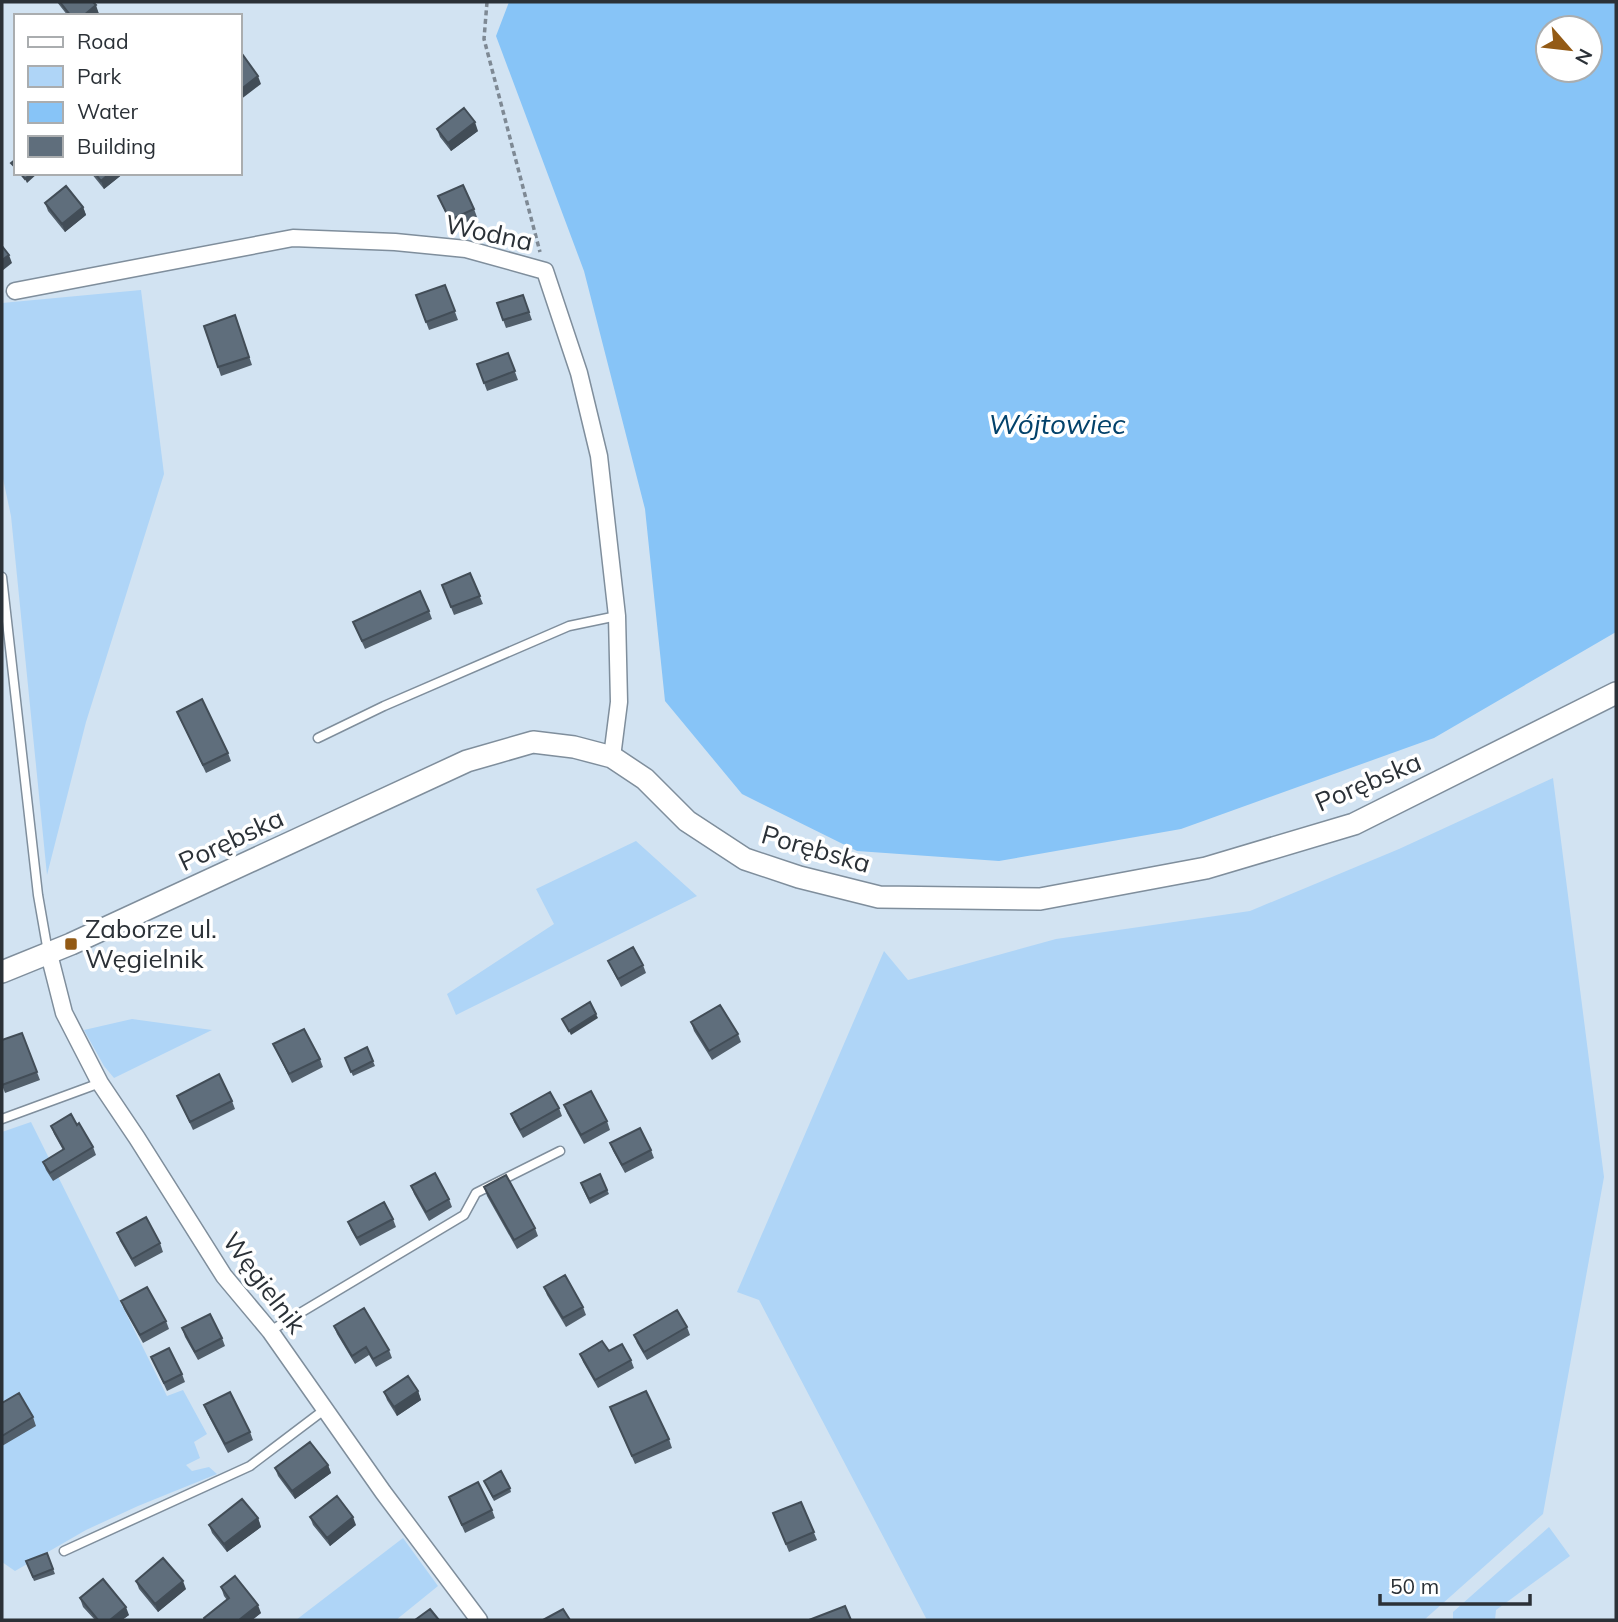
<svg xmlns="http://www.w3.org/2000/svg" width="1618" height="1622" font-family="Mulish,sans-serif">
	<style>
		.green { fill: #afd5f7 }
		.water { fill: #87c4f7; fill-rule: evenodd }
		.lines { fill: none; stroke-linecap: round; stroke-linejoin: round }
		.service-casing { stroke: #7f8e9c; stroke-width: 11 }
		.minor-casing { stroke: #7f8e9c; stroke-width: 19 }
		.tertiary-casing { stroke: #7f8e9c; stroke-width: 24 }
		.path { stroke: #7e8994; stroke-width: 3.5; stroke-dasharray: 5 3.5; stroke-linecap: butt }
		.service { stroke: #fff; stroke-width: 8 }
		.minor { stroke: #fff; stroke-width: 16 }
		.tertiary { stroke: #fff; stroke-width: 21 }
		.wall { fill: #525f6b }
		.shaded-wall { fill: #424d57 }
		.building { fill: #5f6e7c; stroke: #424d57; stroke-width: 2 }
		.poi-dot { fill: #935a15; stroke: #fff; stroke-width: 2.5 }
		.labels { text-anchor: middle; stroke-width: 7; stroke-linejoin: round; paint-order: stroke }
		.street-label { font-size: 26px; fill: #2b3137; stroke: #fff }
		.poi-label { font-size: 26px; fill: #2b3137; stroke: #fff; text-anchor: start }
		.water-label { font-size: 28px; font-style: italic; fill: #03426b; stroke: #fff }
	</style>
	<rect width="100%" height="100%" fill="#d2e3f2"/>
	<path class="green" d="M141 290 164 474 86 722 47 875 11 516 2 474V303Z
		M1553 778 1604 1177 1543 1514 1424 1620H927L759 1300 737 1292 884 951 908 980 1056 939 1250 911 1399 849Z
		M636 841 697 896 456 1015 447 994 554 924 536 889Z
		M132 1019 212 1030 114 1078 104 1066 84 1030Z
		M31 1122 167 1396 183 1390 207 1434 194 1442 200 1458 186 1465 192 1471 209 1467 217 1474 138 1506 86 1530 15 1571 2 1562V1132Z
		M1549 1527 1570 1556 1496 1610 1495 1620H1453V1612Z
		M403 1538 438 1586 396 1620H296Z"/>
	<path class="water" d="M509 2H1616V632L1434 738 1181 829 999 861 857 851 742 794 665 701 645 509 584 271 496 36ZM1548 28H1590V70H1548Z"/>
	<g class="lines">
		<defs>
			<path id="service" d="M2 577 38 895 48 952
				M318 738 384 706 569 626 617 616
				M2 1119 100 1083
				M270 1331 464 1215 476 1193 560 1151
				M64 1551 250 1466 324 1410"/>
			<path id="minor" d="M15 291 293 238 395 242 466 249 545 271 579 373 599 456 617 616 619 702 612 757
				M49 954 64 1013 100 1083 137 1138 224 1276 270 1331 383 1492 479 1620"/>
			<path id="tertiary" d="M2 972 71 944 467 761 533 742 574 747 612 757 645 779 687 821 745 859 799 877 879 897 1040 899 1206 868 1354 824 1616 693"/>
		</defs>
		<use href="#service" class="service-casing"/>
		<use href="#minor" class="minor-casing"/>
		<use href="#tertiary" class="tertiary-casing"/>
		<path class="path" d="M487 2 484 39 540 252"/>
		<use href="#service" class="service"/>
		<use href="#minor" class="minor"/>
		<use href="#tertiary" class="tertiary"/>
	</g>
	<path class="wall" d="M57 2H93L99 14 96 16H68Z
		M437 129 478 131 451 151 440 137Z
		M91 173H124L104 189Z
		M438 196 474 209 477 217 453 229Z
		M45 203 83 207 86 215 65 232 48 211Z
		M445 285 458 320 429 330 416 295Z
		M523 295 532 320 506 328 497 303Z
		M235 315 252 365 221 376 204 326Z
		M508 353 518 380 487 391 477 364Z
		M470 573 483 604 454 615 442 585Z
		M429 611 432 619 365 649 353 622Z
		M177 712 228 753 231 761 206 773Z
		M608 961 643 965 646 973 621 987Z
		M691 1022 738 1034 741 1042 712 1060 694 1031Z
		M22 1033 40 1080 5 1093 2 1085Z
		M273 1044 320 1059 323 1067 292 1083Z
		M367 1047 375 1066 353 1076 345 1058Z
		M177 1096 232 1101 235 1109 193 1130Z
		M564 1105 607 1121 610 1130 584 1144 567 1113Z
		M559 1108 562 1116 523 1138 514 1122 511 1114Z
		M77 1125 93 1147 96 1155 53 1181 46 1170 43 1162 63 1150 54 1134 51 1126Z
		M610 1143 651 1150 654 1158 625 1173 613 1151Z
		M600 1174 609 1194 590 1204 582 1187Z
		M411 1186 449 1199 452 1207 429 1221 414 1194Z
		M484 1187 535 1228 538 1236 517 1249 487 1196Z
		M393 1219 396 1227 360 1246 351 1230 348 1222Z
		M117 1233 160 1243 163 1252 135 1267 120 1241Z
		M544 1287 583 1307 586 1315 566 1327 547 1295Z
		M121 1301 166 1321 169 1329 143 1343 124 1309Z
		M334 1326 389 1350 392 1358 376 1367 369 1355 355 1364 337 1334Z
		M687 1327 690 1335 647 1360 637 1343 634 1335Z
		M182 1328 222 1338 225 1346 198 1360 185 1337Z
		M609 1351 631 1360 634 1368 598 1388 583 1362 580 1354Z
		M151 1357 182 1374 185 1382 167 1391Z
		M418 1391 421 1400 397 1416 387 1400 384 1392Z
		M2 1403 33 1417 36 1426 2 1446Z
		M204 1405 250 1432 253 1440 228 1453 207 1413Z
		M610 1407 669 1439 672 1448 635 1464Z
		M328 1465 331 1473 295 1499 278 1476 275 1468Z
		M484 1481 510 1488 511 1492 494 1501Z
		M449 1497 492 1510 495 1518 465 1533Z
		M801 1502 817 1540 789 1552 773 1513Z
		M310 1517 356 1525 330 1546 313 1525Z
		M258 1518 261 1527 227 1552 212 1533 209 1525Z
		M47 1553 55 1574 34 1581 26 1561Z
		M136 1581 186 1589 158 1612 139 1589Z
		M221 1587 261 1613 252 1620H204V1618L227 1600 224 1596Z
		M80 1598 129 1615 122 1620H95L83 1607Z"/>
	<path class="shaded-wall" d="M96 5 99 14 96 16H83Z
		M258 76 261 84 240 100V90Z
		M475 122 478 131 451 151 448 143Z
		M32 173H38L27 183 25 179Z
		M110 173H124L104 189 101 181Z
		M83 207 86 215 65 232 62 224Z
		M9 255 12 263 2 271V260Z
		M596 1014 598 1018 571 1035 569 1031Z
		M418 1391 421 1400 397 1416 394 1407Z
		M328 1465 331 1473 295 1499 292 1491Z
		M353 1517 356 1525 330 1546 327 1538Z
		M258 1518 261 1527 227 1552 224 1544Z
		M183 1581 186 1589 158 1612 155 1604Z
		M258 1605 261 1613 252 1620H239Z
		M126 1607 129 1615 122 1620H110Z"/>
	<path class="building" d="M60 2H93L96 5 83 16H71Z
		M240 51 258 76 240 90Z
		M464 108 475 122 448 143 437 129Z
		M16 159V168L11 163Z
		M20 173H32L25 179Z
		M95 173H110L101 181Z
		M463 185 474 209 450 220 438 196Z
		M66 186 83 207 62 224 45 203Z
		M2 246 9 255 2 260Z
		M445 285 455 311 426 322 416 295Z
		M523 295 529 312 503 320 497 303Z
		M235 315 249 357 218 367 204 326Z
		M508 353 515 371 484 383 477 364Z
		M470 573 480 596 451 607 442 585Z
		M420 591 429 611 362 641 353 622Z
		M202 699 228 753 203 765 177 712Z
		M633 947 643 965 618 979 608 961Z
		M590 1002 596 1014 569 1031 562 1019Z
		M720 1005 738 1034 709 1051 691 1022Z
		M304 1029 320 1059 289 1074 273 1044Z
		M22 1033 37 1072 2 1085V1040Z
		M367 1047 373 1061 351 1072 345 1058Z
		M219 1074 232 1101 190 1122 177 1096Z
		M591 1091 607 1121 581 1135 564 1105Z
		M550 1092 559 1108 520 1130 511 1114Z
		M71 1114 77 1125 79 1123 93 1147 50 1173 43 1162 64 1149 51 1126Z
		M640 1128 651 1150 622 1165 610 1143Z
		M435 1173 449 1199 426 1212 411 1186Z
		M600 1174 607 1190 589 1199 581 1183Z
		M506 1175 535 1228 514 1240 484 1187Z
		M384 1202 393 1219 357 1238 348 1222Z
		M146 1217 160 1243 132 1259 117 1233Z
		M565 1275 583 1307 563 1318 544 1287Z
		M147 1287 166 1321 140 1335 121 1301Z
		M364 1308 389 1350 373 1359 366 1347 352 1356 334 1326Z
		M677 1310 687 1327 644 1352 634 1335Z
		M210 1314 222 1338 195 1352 182 1328Z
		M602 1341 609 1351 622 1344 631 1360 595 1380 580 1354Z
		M169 1348 182 1374 164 1383 151 1357Z
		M408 1376 418 1391 394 1407 384 1392Z
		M646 1391 669 1439 632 1456 610 1407Z
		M230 1392 250 1432 225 1444 204 1405Z
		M19 1393 33 1417 2 1436V1403Z
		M310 1442 328 1465 292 1491 275 1468Z
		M501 1471 510 1488 493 1497 484 1481Z
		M478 1482 492 1510 462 1525 449 1497Z
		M337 1496 353 1517 327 1538 310 1517Z
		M242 1499 258 1518 224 1544 209 1525Z
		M801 1502 814 1532 786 1544 773 1513Z
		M47 1553 53 1569 33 1577 26 1561Z
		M163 1558 183 1581 155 1604 136 1581Z
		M235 1576 258 1605 239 1620H205L204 1618 229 1598 221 1587Z
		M103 1579 126 1607 110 1620H98L80 1598Z
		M845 1606 851 1620H809Z
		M430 1609 439 1620H415Z
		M563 1609 570 1620H543Z"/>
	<rect class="poi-dot" x="64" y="937" width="14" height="14" rx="3.5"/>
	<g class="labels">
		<g class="street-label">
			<text transform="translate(489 233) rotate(12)" y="9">Wodna</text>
			<text transform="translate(1368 782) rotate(-23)" y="9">Porębska</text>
			<text transform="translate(231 840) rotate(-25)" y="9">Porębska</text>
			<text transform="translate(816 849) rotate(16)" y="9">Porębska</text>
			<text transform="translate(264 1283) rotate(53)" y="9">Węgielnik</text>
		</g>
		<g class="poi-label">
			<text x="85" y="938">Zaborze ul.<tspan x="85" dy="30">Węgielnik</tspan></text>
		</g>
		<g class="water-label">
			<text x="1057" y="434">Wójtowiec</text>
		</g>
	</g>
	<rect width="1618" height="1622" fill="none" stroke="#2b3137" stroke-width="7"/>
	<rect x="14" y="14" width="228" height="161" fill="#ffffff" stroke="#aaadaf" stroke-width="2"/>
	<rect x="28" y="37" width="35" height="10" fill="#ffffff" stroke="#aaadaf" stroke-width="2"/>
	<text x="77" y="49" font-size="21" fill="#2b3137">Road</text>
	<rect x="28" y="66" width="35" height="21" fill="#afd5f7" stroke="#aaadaf" stroke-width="2"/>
	<text x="77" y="84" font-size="21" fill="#2b3137">Park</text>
	<rect x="28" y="102" width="35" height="21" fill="#87c4f7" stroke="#aaadaf" stroke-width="2"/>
	<text x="77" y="119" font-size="21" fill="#2b3137">Water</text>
	<rect x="28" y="136" width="35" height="21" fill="#5f6e7c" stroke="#aaadaf" stroke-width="2"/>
	<text x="77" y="154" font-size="21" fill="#2b3137">Building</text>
	<g transform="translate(1569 49) rotate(118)"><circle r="33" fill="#ffffff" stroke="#aaadaf" stroke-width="2"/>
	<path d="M0-5L12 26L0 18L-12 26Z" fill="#935a15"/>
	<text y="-10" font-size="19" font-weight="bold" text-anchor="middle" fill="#2b3137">N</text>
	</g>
	<path d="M1380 1594v10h150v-10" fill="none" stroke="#2b3137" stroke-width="3.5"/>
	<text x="1390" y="1594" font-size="21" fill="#2b3137" stroke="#ffffff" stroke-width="5" paint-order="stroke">50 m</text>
</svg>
